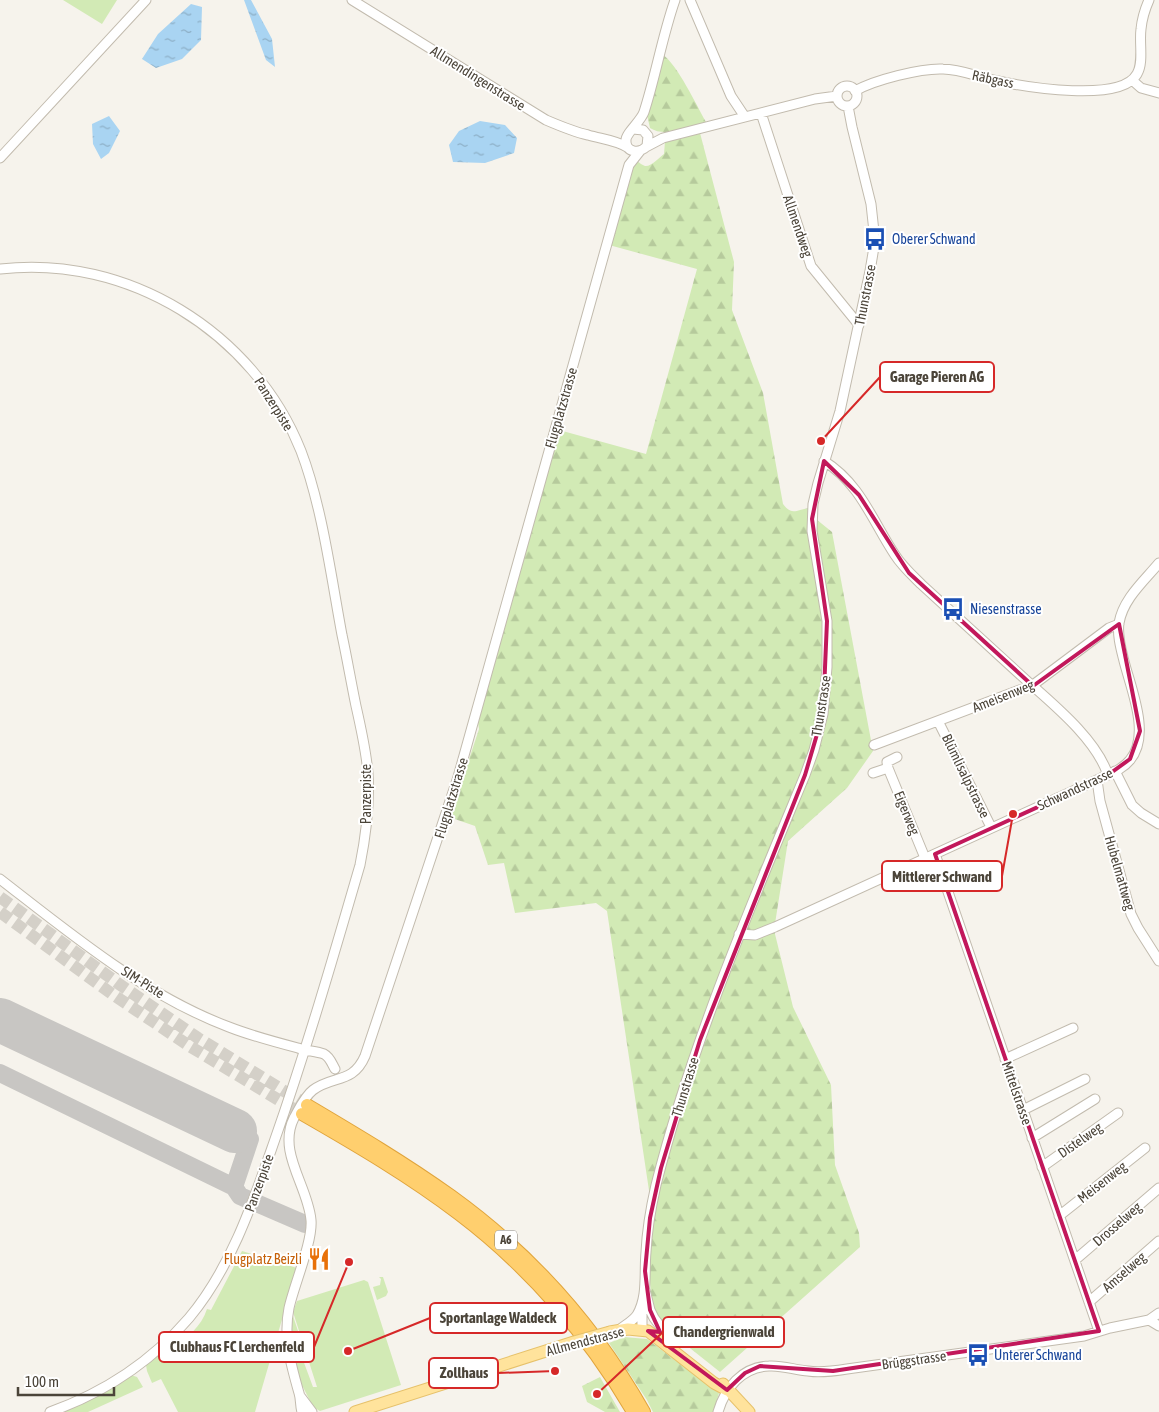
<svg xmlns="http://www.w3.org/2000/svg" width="1159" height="1412" font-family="'Asap Condensed',sans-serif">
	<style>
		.green { fill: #d2eab5 }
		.forest { fill: url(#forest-firs) }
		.water { fill: url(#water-ripples) }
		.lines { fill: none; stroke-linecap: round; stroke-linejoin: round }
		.taxiway { stroke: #c8c6c3; stroke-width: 18 }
		.runway { stroke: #c8c6c3; stroke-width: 44 }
		.highway-tunnel { stroke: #d4d0c8; stroke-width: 12; stroke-dasharray: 12 6; stroke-linecap: butt }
		.minor-casing { stroke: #c2bbae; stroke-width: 11 }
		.major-casing { stroke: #e6c16a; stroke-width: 13 }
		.highway-casing { stroke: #e0a43c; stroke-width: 14 }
		.minor { stroke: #fff; stroke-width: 9 }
		.major { stroke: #ffe39c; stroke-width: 11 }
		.highway { stroke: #ffcf6e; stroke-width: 12 }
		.major-bridge-casing { stroke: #e6c16a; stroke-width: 13; stroke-linecap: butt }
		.major-bridge { stroke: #ffe39c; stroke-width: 11 }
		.marked { fill: none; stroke: #c2185b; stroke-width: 4; stroke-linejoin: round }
		.labels { text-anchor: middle; stroke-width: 4; stroke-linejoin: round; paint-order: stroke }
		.shield { fill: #fff; stroke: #817c74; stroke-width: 1 }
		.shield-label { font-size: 12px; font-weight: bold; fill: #4b4439 }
		.street-label { font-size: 14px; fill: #4b4439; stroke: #fff }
		.transit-label { font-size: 14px; fill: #164399; stroke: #fff; text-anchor: start }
		.food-label { font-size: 14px; fill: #c56008; stroke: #fff; text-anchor: end }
		.leader { fill: none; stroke: #d62828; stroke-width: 2 }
		.callout-dot { fill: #d62828; stroke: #fff; stroke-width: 2 }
		.callout { fill: #fff; stroke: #d62828; stroke-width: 2 }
		.callout-label { font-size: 15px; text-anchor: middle; font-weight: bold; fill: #4b4439 }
	</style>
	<defs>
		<pattern id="forest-firs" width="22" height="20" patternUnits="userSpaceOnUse" patternTransform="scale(1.25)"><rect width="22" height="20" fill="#d2eab5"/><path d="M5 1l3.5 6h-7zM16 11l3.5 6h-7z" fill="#b6ca9c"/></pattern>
		<pattern id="water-ripples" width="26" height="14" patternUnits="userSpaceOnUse" patternTransform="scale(1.25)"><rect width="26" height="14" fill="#a9d4f2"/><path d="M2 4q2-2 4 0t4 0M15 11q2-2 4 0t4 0" fill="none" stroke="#8caec5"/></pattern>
	</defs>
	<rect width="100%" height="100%" fill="#f6f3ec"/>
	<path class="green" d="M63 0H117L102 24Z
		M242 1251 297 1268 255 1412H178L161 1379 152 1383 147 1371 146 1365 169 1344 172 1348C188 1337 201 1327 207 1309L211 1310Z
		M379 1277H383L388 1292 386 1296 377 1300 373 1287 380 1285 381 1279Z
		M364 1280 368 1282 401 1385 320 1411 313 1407 303 1387 301 1388 293 1360 300 1358 303 1360 313 1387H317L293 1312 297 1301Z
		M292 1313 298 1331 295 1332 301 1349 299 1353 294 1354 290 1341Z
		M131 1375 137 1377 143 1387 88 1412H62Z"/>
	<path class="forest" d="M663 55C677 64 697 106 706 122 690 127 665 138 650 128L647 115Z
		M700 133 734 262 732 310 763 393 783 504C792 516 796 510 809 508L811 515 832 532 873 751 847 788 788 841 774 930 793 1007 831 1085 835 1165 859 1233 860 1247 720 1372C707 1362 694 1351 681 1341 675 1337 667 1333 663 1327 643 1305 649 1228 658 1201L650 1197 607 911 596 903 515 913 504 863 488 865 475 826 449 817 459 790 479 729 475 704 559 430 646 454 697 269 609 245 633 164 637 161C640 163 642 165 645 166 651 167 660 157 664 154L665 141Z
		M624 1337 647 1339 719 1393 714 1412H653L647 1400 609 1343Z
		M600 1377 620 1412H605L587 1402 582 1386Z"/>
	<path class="water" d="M244 0H251L272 39 275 67 266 60Z
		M191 4 202 7 201 40 182 59 156 68 142 59 158 34Z
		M109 116 120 131 109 153 101 159 93 144 92 124Z
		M480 121 505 125 517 138 514 153 485 163 453 162 449 145 459 131Z"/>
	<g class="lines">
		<path class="taxiway" d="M0 1073 234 1187 240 1196 305 1224
			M234 1187 250 1139 235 1131"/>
		<path class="runway" d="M0 1020 235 1131"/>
		<path class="highway-tunnel" d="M0 897 119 984 198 1038 307 1105
			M0 912 112 994 191 1047 302 1114"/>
		<defs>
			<path id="minor" d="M352 0 546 120C560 126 574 132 588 135 602 139 615 140 627 147
				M690 0 731 96 745 117
				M1132 80 1141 88 1159 93
				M837 96a10 10 0 1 1 20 0a10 10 0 1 1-20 0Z
				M855 91C874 80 921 68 943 69 961 69 980 78 998 81 1026 87 1121 103 1137 74 1144 62 1139 43 1141 29 1142 19 1145 9 1149 0
				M761 113 811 266 859 325
				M633 129 643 130 648 136 647 146C640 154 625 153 626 140 626 133 641 121 644 112 656 75 662 37 675 0
				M646 147 663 138 815 99 837 96
				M0 158 146 0
				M0 269C127 254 254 332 301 451 322 506 331 576 342 635 347 658 351 682 356 706 361 728 366 750 368 773 370 803 366 835 360 865 333 958 306 1051 274 1142 253 1202 231 1268 189 1318 152 1361 103 1393 50 1412
				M824 461C860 483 873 522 895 555 902 566 912 575 921 584 956 616 991 648 1026 680 1054 705 1096 739 1108 775
				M940 725 991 827
				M874 745 1033 685 1109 628 1119 624
				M897 757 887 762 888 768 925 858
				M1115 771 1132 805 1141 813 1159 824
				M873 773 888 768
				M1097 780 1100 801 1131 914 1138 928 1159 961
				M935 854 1099 1331
				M0 879C71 934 144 995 229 1027 252 1036 275 1042 298 1048 306 1051 316 1051 324 1054 330 1057 332 1064 335 1069
				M739 934 755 935 775 927 1097 780C1109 774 1122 770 1130 760 1151 735 1131 689 1124 661 1121 649 1117 635 1119 623 1123 599 1144 581 1159 563
				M1005 1059 1073 1028
				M1023 1110 1085 1079
				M1032 1138 1095 1099
				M1042 1167 1118 1113
				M1059 1216 1145 1148
				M1075 1260 1159 1188
				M645 1290 650 1310 654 1318 669 1338
				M1089 1302 1159 1241
				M1149 1320 1159 1326
				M619 1330C625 1325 633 1321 637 1315 648 1297 644 1273 646 1252 647 1230 651 1207 656 1185 692 1043 749 910 805 775L814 750 823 714 827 667V621L812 531 813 504 818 483 840 411 870 271 875 241 871 204 852 127 848 106
				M642 1330V1306
				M300 1396 312 1412
				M302 1412C300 1406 301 1399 299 1393 291 1365 283 1338 289 1308 294 1285 313 1241 311 1220 308 1186 277 1152 294 1118 299 1109 305 1096 313 1090 333 1075 353 1084 365 1056L458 777 627 172 629 165 640 151
				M718 1412C725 1388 742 1367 769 1366 782 1365 795 1370 808 1371 821 1373 834 1371 847 1369L1084 1336 1110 1328 1149 1320 1159 1313"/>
			<path id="major" d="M610 1332 628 1329 648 1331 714 1383 727 1390
				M723 1384 749 1412
				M355 1412 574 1342"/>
			<path id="highway" d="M307 1105C356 1134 405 1163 451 1196 530 1253 596 1327 644 1412
				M302 1114C356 1145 409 1176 459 1214 529 1267 589 1336 633 1412"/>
		</defs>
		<use href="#minor" class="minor-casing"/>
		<use href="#major" class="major-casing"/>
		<use href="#highway" class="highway-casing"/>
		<use href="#minor" class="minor"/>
		<use href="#major" class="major"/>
		<use href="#highway" class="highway"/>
		<defs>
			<path id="major-bridge" d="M574 1342 610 1332"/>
		</defs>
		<use href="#major-bridge" class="major-bridge-casing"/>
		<use href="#major-bridge" class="major-bridge"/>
	</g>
	<path class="marked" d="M824 461 859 495 909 573 1033 686 1119 624 1140 731 1130 759 1108 775 935 854 1099 1331 833 1371 760 1366 745 1373 727 1390 648 1331 660 1332 650 1310 645 1271 650 1218 661 1168 700 1040 805 775 823 714 827 621 812 519Z"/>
	<defs>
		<symbol id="bus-bare" viewBox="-9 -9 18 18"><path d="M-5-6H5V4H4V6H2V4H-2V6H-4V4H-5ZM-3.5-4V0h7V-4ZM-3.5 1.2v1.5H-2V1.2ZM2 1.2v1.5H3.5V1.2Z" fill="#1a4fb4" stroke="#fff" stroke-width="2.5" paint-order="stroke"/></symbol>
		<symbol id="restaurant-bare" viewBox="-9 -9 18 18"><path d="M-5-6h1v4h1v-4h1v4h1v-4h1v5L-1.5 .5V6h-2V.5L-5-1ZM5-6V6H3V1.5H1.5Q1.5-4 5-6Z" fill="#e8710a" stroke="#fff" stroke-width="2.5" paint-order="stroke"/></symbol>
	</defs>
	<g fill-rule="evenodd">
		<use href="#bus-bare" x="859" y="223" width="32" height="32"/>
		<use href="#bus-bare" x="937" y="593" width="32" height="32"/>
		<use href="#restaurant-bare" x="303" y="1243" width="32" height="32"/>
		<use href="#bus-bare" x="962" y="1339" width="32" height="32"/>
	</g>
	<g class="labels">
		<rect class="shield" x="495" y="1230.5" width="22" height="19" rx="4"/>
		<g class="shield-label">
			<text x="506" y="1244">A6</text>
		</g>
		<g class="street-label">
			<text transform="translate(478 78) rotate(32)" y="5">Allmendingenstrasse</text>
			<text transform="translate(993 79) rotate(12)" y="5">Räbgass</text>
			<text transform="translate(798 226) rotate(71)" y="5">Allmendweg</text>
			<text transform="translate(865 295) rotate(-79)" y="5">Thunstrasse</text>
			<text transform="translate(274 404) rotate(58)" y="5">Panzerpiste</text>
			<text transform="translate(561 408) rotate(-74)" y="5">Flugplatzstrasse</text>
			<text transform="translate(1003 696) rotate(-22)" y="5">Ameisenweg</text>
			<text transform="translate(821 706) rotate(-81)" y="5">Thunstrasse</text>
			<text transform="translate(966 776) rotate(64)" y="5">Blümlisalpstrasse</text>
			<text transform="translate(1075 789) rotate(-25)" y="5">Schwandstrasse</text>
			<text transform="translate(366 794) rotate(-90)" y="5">Panzerpiste</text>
			<text transform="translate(451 798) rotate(-73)" y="5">Flugplatzstrasse</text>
			<text transform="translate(907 813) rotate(68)" y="5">Eigerweg</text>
			<text transform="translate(1120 873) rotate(74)" y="5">Hubelmattweg</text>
			<text transform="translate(143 982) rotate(32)" y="5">SIM-Piste</text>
			<text transform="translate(685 1087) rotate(-73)" y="5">Thunstrasse</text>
			<text transform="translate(1017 1093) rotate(71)" y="5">Mittelstrasse</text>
			<text transform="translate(1080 1140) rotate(-35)" y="5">Distelweg</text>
			<text transform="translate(1102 1182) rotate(-38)" y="5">Meisenweg</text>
			<text transform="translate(259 1183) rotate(-70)" y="5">Panzerpiste</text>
			<text transform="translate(1117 1224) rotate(-41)" y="5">Drosselweg</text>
			<text transform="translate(1124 1272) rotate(-41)" y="5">Amselweg</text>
			<text transform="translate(585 1341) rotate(-15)" y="5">Allmendstrasse</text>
			<text transform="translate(914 1360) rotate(-8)" y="5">Brüggstrasse</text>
		</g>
		<g class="transit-label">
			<text x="892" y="244">Oberer Schwand</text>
			<text x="970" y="614">Niesenstrasse</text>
			<text x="994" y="1360">Unterer Schwand</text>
		</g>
		<g class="food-label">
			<text x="302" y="1264">Flugplatz Beizli</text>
		</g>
	</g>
	<path class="leader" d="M821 441L880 377M1013 814L1002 876M348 1351L430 1318M597 1394L663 1332M349 1262L314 1347M555 1371L498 1373"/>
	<g class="callout-dot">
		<circle cx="821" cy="441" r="5"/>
		<circle cx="1013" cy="814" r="5"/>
		<circle cx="348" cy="1351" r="5"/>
		<circle cx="597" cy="1394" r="5"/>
		<circle cx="349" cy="1262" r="5"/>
		<circle cx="555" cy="1371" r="5"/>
	</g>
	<g class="callout">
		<rect x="880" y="362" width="114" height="30" rx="5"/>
		<rect x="882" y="861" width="120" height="30" rx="5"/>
		<rect x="430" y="1303" width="137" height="30" rx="5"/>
		<rect x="663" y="1317" width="121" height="30" rx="5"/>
		<rect x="159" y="1332" width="155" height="30" rx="5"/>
		<rect x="429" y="1358" width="69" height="30" rx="5"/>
	</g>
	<g class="callout-label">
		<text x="937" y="382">Garage Pieren AG</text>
		<text x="942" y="882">Mittlerer Schwand</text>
		<text x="498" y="1323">Sportanlage Waldeck</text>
		<text x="724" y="1337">Chandergrienwald</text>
		<text x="237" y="1352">Clubhaus FC Lerchenfeld</text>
		<text x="464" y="1378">Zollhaus</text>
	</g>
	<path d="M18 1387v8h96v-8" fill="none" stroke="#4b4439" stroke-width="2.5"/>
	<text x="25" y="1387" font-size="15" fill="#4b4439" stroke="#ffffff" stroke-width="4" paint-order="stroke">100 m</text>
</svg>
